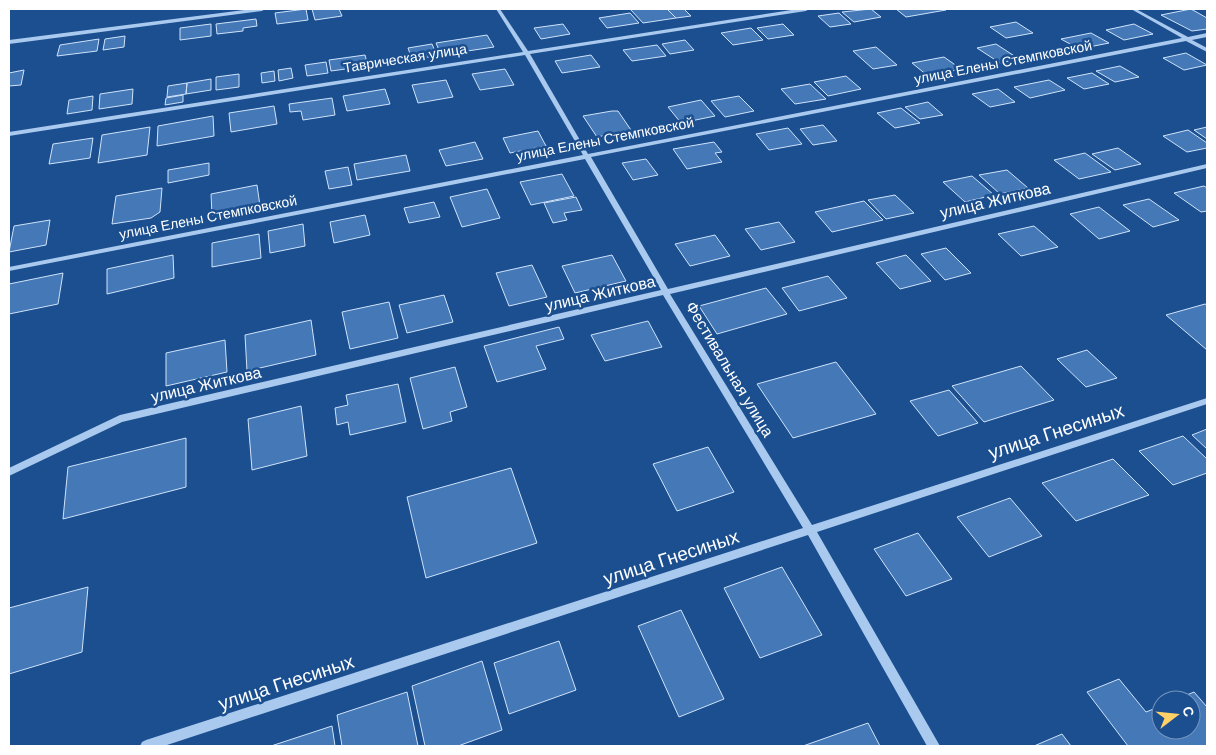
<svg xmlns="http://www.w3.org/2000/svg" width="1216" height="755" font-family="'DM Sans',sans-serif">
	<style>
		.building { fill: #4478b7; stroke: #cfe3fa }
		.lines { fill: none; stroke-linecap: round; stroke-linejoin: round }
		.minor { fill: #a9c9ee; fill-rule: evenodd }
		.labels { text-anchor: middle; stroke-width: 5; stroke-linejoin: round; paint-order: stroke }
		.far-street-label { font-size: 14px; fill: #fff; stroke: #1b4f8f }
		.street-label { font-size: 16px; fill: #fff; stroke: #1b4f8f }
		.near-street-label { font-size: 19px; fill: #fff; stroke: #1b4f8f }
	</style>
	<rect width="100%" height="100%" fill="#1b4f8f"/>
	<path class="building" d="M306 9 308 20 277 24 275 13Z
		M312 9H339L342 16 315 20Z
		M630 9H667L676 18 643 23Z
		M667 9H684L691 16 676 18Z
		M871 9 881 17 854 22 842 12Z
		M896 9H944L946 10 906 17Z
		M1191 9 1207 18V29L1192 31 1161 15Z
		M630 13 639 23 607 28 599 18Z
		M839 13 851 24 830 27 818 16Z
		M256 19 257 26 243 28V31L217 34 216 24Z
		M1016 22 1033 33 1006 38 990 27Z
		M211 24V36L180 40V28Z
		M563 24 570 34 541 39 534 28Z
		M783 24 794 35 768 39 757 28Z
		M1134 24 1153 34 1124 40 1106 30Z
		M751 28 763 40 733 45 721 33Z
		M1091 33 1109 43 1079 49 1061 39Z
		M487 35 494 47 441 55 436 43Z
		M125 36 124 47 103 50 105 39Z
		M99 39 97 51 57 56 60 45Z
		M685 40 694 50 670 54 662 44Z
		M432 44 437 56 412 59 408 48Z
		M996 44 1019 59 1000 63 977 48Z
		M657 45 666 56 632 61 623 50Z
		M876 47 897 65 873 69 853 51Z
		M1186 53 1207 65 1184 70 1163 58Z
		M365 55 368 66 331 71 329 60Z
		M591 55 600 67 562 73 555 61Z
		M944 57 961 69 928 76 912 63Z
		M326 62 328 73 307 76 305 65Z
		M1120 66 1139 77 1115 82 1096 71Z
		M291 68 293 78 279 81 278 70Z
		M505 69 514 85 480 90 472 74Z
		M24 70 21 85 9 86V73Z
		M274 71 275 81 262 83 261 73Z
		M1092 73 1109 84 1084 89 1067 78Z
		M239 74V87L216 90V77Z
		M846 76 861 89 828 96 814 82Z
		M211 79V90L186 94 187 83Z
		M446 80 453 97 418 103 412 85Z
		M1049 80 1065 90 1030 98 1014 87Z
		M187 83 186 94 167 97 168 86Z
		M810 84 826 99 795 104 781 89Z
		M133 89 132 104 99 109 100 94Z
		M385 89 390 104 347 111 343 96Z
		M998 89 1015 102 990 107 972 94Z
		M183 95V102L165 105 166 98Z
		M93 96 92 110 67 114 69 100Z
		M739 96 754 111 725 117 711 101Z
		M332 98 335 115 303 120 301 111 290 112 289 104Z
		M701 100 715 116 681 123 668 107Z
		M928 102 943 115 920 119 905 107Z
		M274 106 277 124 231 132 229 113Z
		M901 108 920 123 895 128 877 113Z
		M612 111H618L631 130 597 137 583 116Z
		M213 116 214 136 157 146 158 126Z
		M823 125 837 141 813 145 800 129Z
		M150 127 147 155 98 163 102 135Z
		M1207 127V139L1194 130Z
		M788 128 802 144 769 150 756 134Z
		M1188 130 1207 143V148L1187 152 1163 136Z
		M538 131 546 146 510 153 503 138Z
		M93 138 90 158 49 164 53 144Z
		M475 142 483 159 446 166 439 150Z
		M714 142 722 152 715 153 722 162 687 169 673 149Z
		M1118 148 1141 164 1115 170 1092 154Z
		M1085 153 1111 172 1079 179 1054 160Z
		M406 155 410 171 357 180 354 164Z
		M646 159 658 175 633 180 622 163Z
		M209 163V175L168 183V170Z
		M348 167 352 185 329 189 325 171Z
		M1007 170 1028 188 1000 194 979 175Z
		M562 174 574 196 531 205 520 182Z
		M972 176 994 195 965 202 943 182Z
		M257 185 260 206 212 215 211 194Z
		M1204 186 1207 188V211L1201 212 1174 193Z
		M162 188 160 212 151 218 112 224 116 196Z
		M487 189 500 218 462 227 450 197Z
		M895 195 914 213 886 219 868 200Z
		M576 197 582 210 564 213 567 220 553 223 544 203Z
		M1149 199 1179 220 1153 227 1123 205Z
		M864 201 883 220 832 232 815 212Z
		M434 202 440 217 409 223 404 208Z
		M1099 207 1130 231 1099 239 1070 214Z
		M365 215 370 235 334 243 330 222Z
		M50 220 46 245 9 252 14 226Z
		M779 222 795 242 761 250 745 229Z
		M303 224 305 246 270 253 268 231Z
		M1034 226 1058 247 1021 256 998 234Z
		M259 234 261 258 212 267V243Z
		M715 235 730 256 690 266 675 244Z
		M946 248 971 273 945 280 921 254Z
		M173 255 174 278 107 294V269Z
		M612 255 626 281 575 293 562 266Z
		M906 255 931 281 900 289 876 263Z
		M532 265 547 297 509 306 496 273Z
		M63 273 58 304 9 314V284Z
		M828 276 847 298 799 311 782 288Z
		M766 288 787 314 717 334 699 306Z
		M444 295 453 322 407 333 399 305Z
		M389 302 398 338 350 349 342 312Z
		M1205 304 1207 305V350L1166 315Z
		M311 320 316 355 247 371 245 335Z
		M648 321 662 347 605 361 591 335Z
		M559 327 564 339 536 346 546 369 497 382 484 346Z
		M225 340 227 372 166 386V353Z
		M1087 350 1117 378 1086 387 1057 359Z
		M836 362 876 414 793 438 757 384Z
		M1021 366 1054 400 984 422 952 386Z
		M455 367 467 407 450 412 452 421 423 429 410 378Z
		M398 384 406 422 350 435 348 422 337 425 335 408 348 405 346 395Z
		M949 390 978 423 938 436 910 401Z
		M301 406 307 456 252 470 248 419Z
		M1207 429V449L1192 435Z
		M1183 436 1207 459V473L1173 485 1139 451Z
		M186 438V487L63 519 68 467Z
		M708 447 734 492 677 511 653 464Z
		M1113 459 1149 495 1076 521 1042 483Z
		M511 468 537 543 426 578 407 497Z
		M1010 498 1042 536 989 557 957 517Z
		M918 533 952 579 906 596 874 549Z
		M782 567 822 635 760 658 724 588Z
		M88 587 82 652 9 674V608Z
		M681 610 724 699 679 717 638 626Z
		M559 641 576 690 509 714 494 663Z
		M482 661 502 730 458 746H425L412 686Z
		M1119 679 1146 712 1161 706V730H1191V700H1175L1194 692 1207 707V746H1128L1087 692Z
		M407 692 418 746H342L337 715Z
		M868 723 880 746H803Z
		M332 726 335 746H271Z
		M1062 734 1071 746H1034Z"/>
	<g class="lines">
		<path class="minor" d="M252 9H265L262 11 9 44V40Z
			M496 9H500L528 51 798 9H809L806 11 530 54 588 154 1182 38 1131 9H1136L1188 37 1207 33V37L1192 40 1207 48V52L1186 41 591 157 668 289 1207 164V168L670 294 812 525 1207 398V404L817 532 940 746H927L808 535 164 746H140L142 742 146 740 803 528 663 295 122 422 9 476V468L120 415 661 290 585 159 9 271V267L583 155 525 55 9 136V132L523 52Z"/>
	</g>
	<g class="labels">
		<g class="far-street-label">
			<text transform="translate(405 58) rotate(-9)" y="5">Таврическая улица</text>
			<text transform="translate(1003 62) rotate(-11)" y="5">улица Елены Стемпковской</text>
			<text transform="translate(605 139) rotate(-11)" y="5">улица Елены Стемпковской</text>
			<text transform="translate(208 217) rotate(-11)" y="5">улица Елены Стемпковской</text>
		</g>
		<g class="street-label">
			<text transform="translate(995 200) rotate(-13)" y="6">улица Житкова</text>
			<text transform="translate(600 293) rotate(-13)" y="6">улица Житкова</text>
			<text transform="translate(730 369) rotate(59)" y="6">Фестивальная улица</text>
			<text transform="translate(206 384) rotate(-13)" y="6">улица Житкова</text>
		</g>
		<g class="near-street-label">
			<text transform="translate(1056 431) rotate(-18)" y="7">улица Гнесиных</text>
			<text transform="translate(671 557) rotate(-18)" y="7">улица Гнесиных</text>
			<text transform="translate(286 682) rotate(-18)" y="7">улица Гнесиных</text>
		</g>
	</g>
	<rect width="1216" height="755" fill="none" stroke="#ffffff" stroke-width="20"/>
	<g transform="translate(1176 715) rotate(74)"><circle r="24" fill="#1b4f8f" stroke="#7695bc"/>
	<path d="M0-4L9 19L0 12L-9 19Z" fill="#ffd166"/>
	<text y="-8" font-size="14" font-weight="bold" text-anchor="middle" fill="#ffffff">С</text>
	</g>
</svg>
